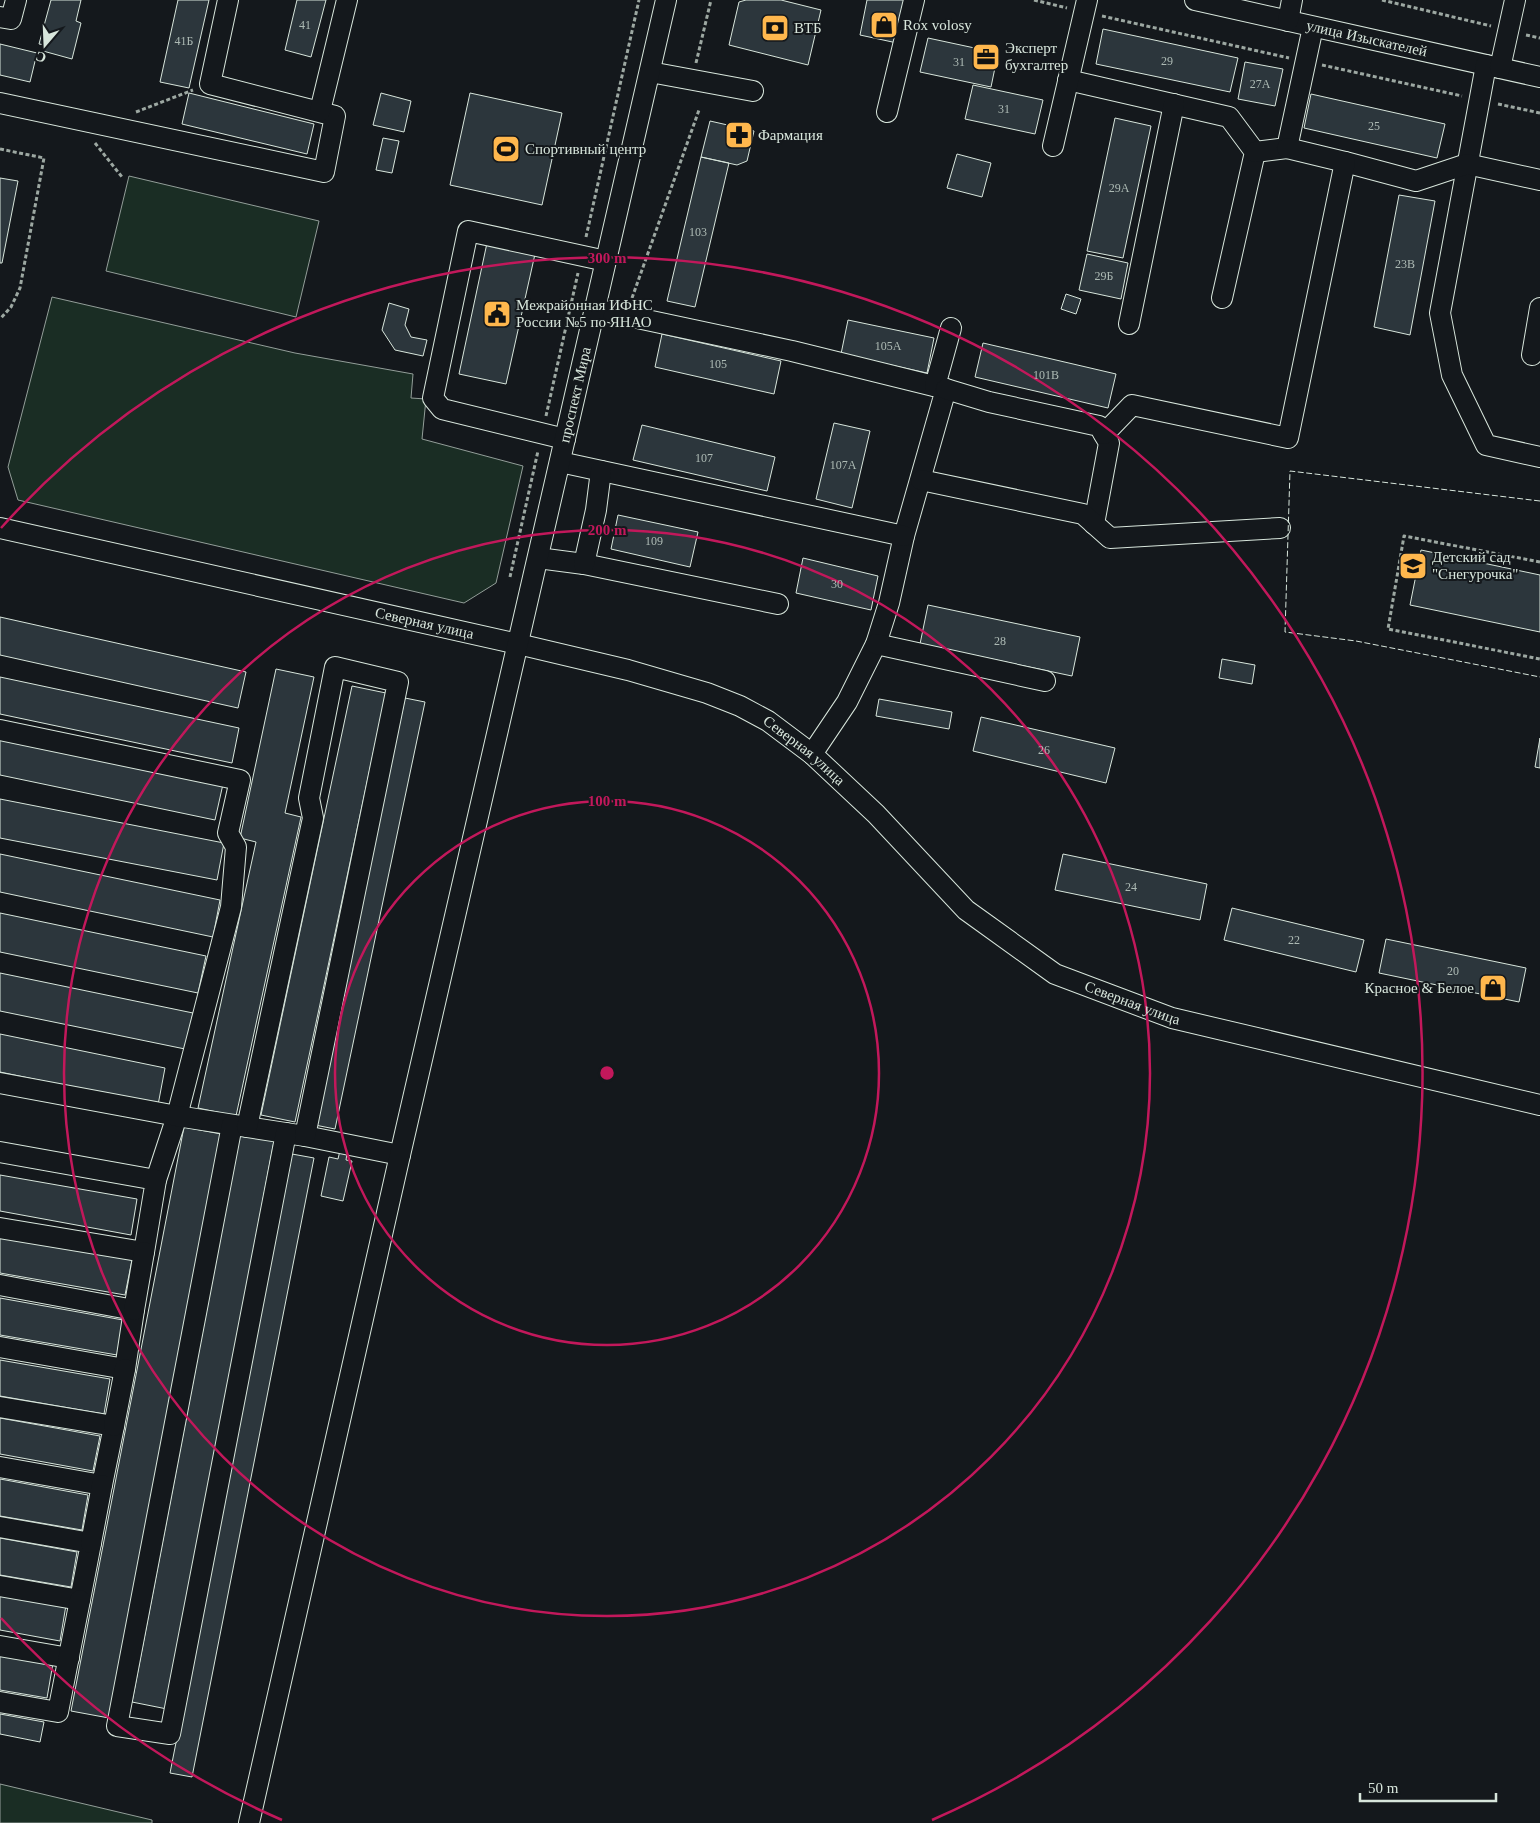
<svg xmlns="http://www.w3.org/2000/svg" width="1540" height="1823" font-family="'Times New Roman',serif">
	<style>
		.green { fill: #1a2d24; stroke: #939e99 }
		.building { fill: #2c363c; stroke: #d8e6dc }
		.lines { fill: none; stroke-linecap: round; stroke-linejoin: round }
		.minor-casing { stroke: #d8e6dc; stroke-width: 22 }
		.path { stroke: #9da8a2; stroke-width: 3; stroke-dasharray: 4 2.5; stroke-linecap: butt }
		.minor { stroke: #14181c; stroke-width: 20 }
		.fence { stroke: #d8e6dc; stroke-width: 1; stroke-dasharray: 6 2.5; stroke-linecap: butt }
		.ring { fill: none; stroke: #c2185b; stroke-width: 2.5 }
		.labels { text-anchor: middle; stroke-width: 4; stroke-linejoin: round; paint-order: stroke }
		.number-label { font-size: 12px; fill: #adbab4 }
		.poi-label { font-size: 15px; fill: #d8e6dc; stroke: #14181c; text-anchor: start }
		.street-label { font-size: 15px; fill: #d8e6dc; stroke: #14181c }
		.centre { fill: #c2185b; stroke: #14181c; stroke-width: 2.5 }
		.ring-label { font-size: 15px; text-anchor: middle; font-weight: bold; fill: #c2185b; stroke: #14181c; stroke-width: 4; stroke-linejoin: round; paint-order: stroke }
	</style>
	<rect width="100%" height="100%" fill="#14181c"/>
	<path class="green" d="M129 176 319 221 296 317 106 271Z
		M52 297 295 353 413 374 411 398 426 399 422 439 523 466 496 583 464 603 18 500 8 467Z
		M0 1784 152 1820V1823H0Z"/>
	<path class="building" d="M51 0H81L76 21 81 23 72 59 43 51 45 45 39 44Z
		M178 0H209L189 88 160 82Z
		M297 0H326L311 57 285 50Z
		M746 0H781L821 10 808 65 729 45 739 2Z
		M867 0H906L897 43 860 35Z
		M1103 29 1238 58 1230 92 1096 64Z
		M928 38 998 53 991 87 920 72Z
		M0 44 37 53 30 82 0 75Z
		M1245 62 1283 69 1275 106 1238 99Z
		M973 85 1043 100 1035 134 965 119Z
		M189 93 314 124 307 154 182 124Z
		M381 93 411 101 404 132 373 125Z
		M470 93 562 113 542 205 450 185Z
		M1311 94 1445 124 1437 158 1304 128Z
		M1115 118 1151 126 1123 258 1087 251Z
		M710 121 754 131 747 161 737 165 701 157Z
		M383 138 399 141 392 173 376 170Z
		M957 154 991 163 982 197 947 188Z
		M701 157 729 163 695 307 667 301Z
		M0 178 18 181 2 263H0Z
		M1399 195 1435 201 1410 335 1374 327Z
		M487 243 535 254 506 384 459 374Z
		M1087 254 1128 263 1121 299 1079 290Z
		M1066 294 1081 299 1076 314 1061 309Z
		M389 303 409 309 405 325 411 337 427 340 423 356 395 350 382 330Z
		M848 320 934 338 927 373 841 354Z
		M662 334 781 361 774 394 655 367Z
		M983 343 1116 374 1108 408 975 377Z
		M834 423 870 431 852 508 816 499Z
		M642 425 775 457 767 491 633 460Z
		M618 515 698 532 690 567 611 549Z
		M1421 550 1540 575V632L1410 605Z
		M803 558 878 576 871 610 796 593Z
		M928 605 1080 637 1072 676 920 644Z
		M0 617 246 672 238 708 0 655Z
		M1222 659 1255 665 1252 684 1219 678Z
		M276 669 314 677 285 813 301 817 236 1116 198 1108 256 842 240 838Z
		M0 677 239 728 232 763 0 714Z
		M352 686 386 693 295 1122 261 1115Z
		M405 698 425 702 335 1129 315 1125Z
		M879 699 952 712 949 729 876 716Z
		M981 717 1115 748 1106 783 973 751Z
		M0 737 223 784 215 820 0 775Z
		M1540 738V768L1535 767Z
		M0 799 224 843 217 880 0 838Z
		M0 854 220 900 213 937 0 892Z
		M1063 854 1207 884 1200 920 1055 890Z
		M1232 908 1364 940 1356 972 1224 940Z
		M0 913 206 956 198 993 0 952Z
		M1386 939 1526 968 1519 1002 1379 973Z
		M0 973 193 1013 185 1049 0 1011Z
		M0 1034 165 1068 158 1105 0 1072Z
		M184 1127 221 1134 109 1718 71 1711Z
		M240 1135 274 1141 167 1709 132 1702Z
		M341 1146 348 1147 346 1160 352 1161 343 1201 321 1196 329 1157 338 1159Z
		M292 1154 314 1158 192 1777 170 1773Z
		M0 1175 137 1199 131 1235 0 1211Z
		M0 1236 132 1260 125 1295 0 1273Z
		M0 1298 123 1320 117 1355 0 1335Z
		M0 1360 110 1379 104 1414 0 1396Z
		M0 1418 100 1436 93 1471 0 1454Z
		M0 1479 88 1495 82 1530 0 1516Z
		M0 1538 77 1552 71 1587 0 1575Z
		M0 1594 66 1605 60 1641 0 1630Z
		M0 1654 53 1663 47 1698 0 1690Z
		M0 1714 44 1722 40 1742 0 1734Z"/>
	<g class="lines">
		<defs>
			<g id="minor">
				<path id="s1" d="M1195 0 1540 77"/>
				<path d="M0 17 11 19 16 0"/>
				<path d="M1288 21 1292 0"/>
				<path d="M1486 65 1440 313 1452 375 1486 445 1540 457"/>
				<path d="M1500 68 1515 0"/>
				<path d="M650 72 753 91"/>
				<path d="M1068 80 1229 117 1255 152 1222 298"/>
				<path d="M0 103 324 172 335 116 210 84 228 0"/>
				<path d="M320 111 347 0"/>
				<path d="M887 112 914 0"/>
				<path d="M1053 146 1087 0"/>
				<path d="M1255 152 1287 148 1313 27"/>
				<path d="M1345 162 1416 181 1467 164 1540 180"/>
				<path d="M595 309 792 351 946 389 904 536 889 603 876 644 847 702 812 754"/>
				<path d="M1129 324 1174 104"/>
				<path d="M1532 355 1540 308"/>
				<path d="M935 386 951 328"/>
				<path d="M946 389 989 402 1099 426 1109 443 1094 524"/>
				<path d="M1104 434 1132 405 1288 438 1345 162 1287 148"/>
				<path d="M565 439 442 409 433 398 468 231 606 261"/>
				<path d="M560 462 904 536"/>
				<path d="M921 480 1083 514 1110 538 1280 528"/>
				<path id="s2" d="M0 528 518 644 628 670 707 693 740 706 768 721 812 754 876 814 966 910 1055 974 1172 1018 1540 1105"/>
				<path d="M538 558 584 564 778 604"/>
				<path d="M584 564 596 510 601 471"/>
				<path d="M876 644 1045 681"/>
				<path d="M0 730 240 780 228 833 236 847 231 907 177 1116 156 1180"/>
				<path d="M0 1083 177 1116 305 1136 400 1155"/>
				<path d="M232 1125 117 1726 170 1734 286 1133"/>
				<path d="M247 1127 313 818 309 798 335 667 398 682 305 1136"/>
				<path d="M0 1152 156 1180 144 1252 0 1228"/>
				<path d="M0 1285 134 1310 125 1369 0 1347"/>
				<path d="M134 1310 144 1252"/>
				<path d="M0 1407 114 1426 102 1485 0 1467"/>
				<path d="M114 1426 125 1369"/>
				<path d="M0 1527 91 1543 80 1600 0 1586"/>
				<path d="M91 1543 102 1485"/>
				<path d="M0 1646 69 1658"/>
				<path d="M0 1702 58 1712 80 1600"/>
				<path id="s3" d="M249 1823 400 1155 666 0"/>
			</g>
		</defs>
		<use href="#minor" class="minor-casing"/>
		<path class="path" d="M1034 0 1067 8
			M1382 0 1491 26
			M1102 16 1289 58
			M1526 35 1540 38
			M696 63 711 0
			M1322 65 1462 96
			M1498 104 1540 113
			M136 112 193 90
			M95 143 122 177
			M0 149 44 158 20 288 11 307 0 319
			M586 237 639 0
			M632 298 699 110
			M546 416 578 273
			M1540 562 1404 536 1388 629 1540 659
			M510 577 538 451"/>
		<use href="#minor" class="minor"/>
		<path class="fence" d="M1540 501 1290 471 1285 632 1356 641 1540 677"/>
	</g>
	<g class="ring">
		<circle cx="607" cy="1073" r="272"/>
		<circle cx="607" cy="1073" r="543"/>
		<path d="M282 1820A815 815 0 0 1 1 1618M1 528A815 815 0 1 1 932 1820"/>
	</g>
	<defs>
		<symbol id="shop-square" viewBox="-11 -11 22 22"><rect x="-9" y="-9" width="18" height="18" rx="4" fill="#ffb74d" stroke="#14181c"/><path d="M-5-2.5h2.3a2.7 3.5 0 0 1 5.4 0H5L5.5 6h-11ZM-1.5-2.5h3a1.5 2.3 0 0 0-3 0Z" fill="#111"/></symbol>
		<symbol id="bank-square" viewBox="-11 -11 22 22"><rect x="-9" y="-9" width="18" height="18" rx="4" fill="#ffb74d" stroke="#14181c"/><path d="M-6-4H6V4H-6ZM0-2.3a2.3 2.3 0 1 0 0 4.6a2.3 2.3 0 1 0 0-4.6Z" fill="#111"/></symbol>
		<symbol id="office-square" viewBox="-11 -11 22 22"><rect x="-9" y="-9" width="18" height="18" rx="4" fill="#ffb74d" stroke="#14181c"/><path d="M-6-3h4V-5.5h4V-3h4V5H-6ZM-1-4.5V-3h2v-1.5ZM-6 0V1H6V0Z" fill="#111"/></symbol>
		<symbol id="pharmacy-square" viewBox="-11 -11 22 22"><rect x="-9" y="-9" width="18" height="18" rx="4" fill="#ffb74d" stroke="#14181c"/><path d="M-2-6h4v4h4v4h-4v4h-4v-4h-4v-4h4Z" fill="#111"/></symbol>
		<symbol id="stadium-square" viewBox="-11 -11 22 22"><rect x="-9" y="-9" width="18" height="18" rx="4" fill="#ffb74d" stroke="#14181c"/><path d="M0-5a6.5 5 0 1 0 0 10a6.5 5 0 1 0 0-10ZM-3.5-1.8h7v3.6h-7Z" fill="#111"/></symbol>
		<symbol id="civic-square" viewBox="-11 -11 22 22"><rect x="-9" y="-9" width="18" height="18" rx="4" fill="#ffb74d" stroke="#14181c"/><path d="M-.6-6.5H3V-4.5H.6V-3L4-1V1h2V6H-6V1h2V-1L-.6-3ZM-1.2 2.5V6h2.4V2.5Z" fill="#111"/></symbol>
		<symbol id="school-square" viewBox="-11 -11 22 22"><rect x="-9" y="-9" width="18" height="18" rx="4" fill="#ffb74d" stroke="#14181c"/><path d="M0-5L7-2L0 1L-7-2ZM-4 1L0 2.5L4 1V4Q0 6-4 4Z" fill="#111"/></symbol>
	</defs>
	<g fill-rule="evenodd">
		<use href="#shop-square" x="868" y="9" width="32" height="32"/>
		<use href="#bank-square" x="759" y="12" width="32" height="32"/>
		<use href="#office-square" x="970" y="41" width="32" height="32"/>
		<use href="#pharmacy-square" x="723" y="119" width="32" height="32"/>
		<use href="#stadium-square" x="490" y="133" width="32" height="32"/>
		<use href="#civic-square" x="481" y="298" width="32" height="32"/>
		<use href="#school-square" x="1397" y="550" width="32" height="32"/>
		<use href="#shop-square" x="1477" y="972" width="32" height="32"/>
	</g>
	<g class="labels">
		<g class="number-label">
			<text x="305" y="29">41</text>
			<text x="184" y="45">41Б</text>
			<text x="1167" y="65">29</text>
			<text x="959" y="66">31</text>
			<text x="1260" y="88">27А</text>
			<text x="1004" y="113">31</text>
			<text x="1374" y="130">25</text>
			<text x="1119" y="192">29А</text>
			<text x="698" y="236">103</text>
			<text x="1405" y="268">23В</text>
			<text x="1104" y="280">29Б</text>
			<text x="888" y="350">105А</text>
			<text x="718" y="368">105</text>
			<text x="1046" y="379">101В</text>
			<text x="704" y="462">107</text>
			<text x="843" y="469">107А</text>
			<text x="654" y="545">109</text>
			<text x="837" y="588">30</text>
			<text x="1000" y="645">28</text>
			<text x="1044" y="754">26</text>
			<text x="1131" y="891">24</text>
			<text x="1294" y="944">22</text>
			<text x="1453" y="975">20</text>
		</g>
		<g class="poi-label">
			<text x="903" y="30">Rox volosy</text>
			<text x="794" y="33">ВТБ</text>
			<text x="1005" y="53">Эксперт<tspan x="1005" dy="17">бухгалтер</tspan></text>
			<text x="758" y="140">Фармация</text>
			<text x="525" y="154">Спортивный центр</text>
			<text x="516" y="310">Межрайонная ИФНС<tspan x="516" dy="17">России №5 по ЯНАО</tspan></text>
			<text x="1432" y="562">Детский сад<tspan x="1432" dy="17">"Снегурочка"</tspan></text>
			<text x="1474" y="993" text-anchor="end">Красное &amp; Белое</text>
		</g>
		<g class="street-label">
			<text dy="5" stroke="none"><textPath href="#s1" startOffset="176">улица Изыскателей</textPath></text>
			<text dy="5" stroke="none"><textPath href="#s3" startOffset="1465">проспект Мира</textPath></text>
			<text dy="5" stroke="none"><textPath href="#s2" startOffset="435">Северная улица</textPath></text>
			<text dy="5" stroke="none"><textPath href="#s2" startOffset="840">Северная улица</textPath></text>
			<text dy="5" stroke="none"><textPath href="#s2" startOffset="1260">Северная улица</textPath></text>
		</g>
	</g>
	<circle cx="607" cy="1073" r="8" class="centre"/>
	<g class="ring-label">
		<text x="607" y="263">300 m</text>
		<text x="607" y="535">200 m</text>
		<text x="607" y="806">100 m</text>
	</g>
	<g transform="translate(45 45) rotate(199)" stroke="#14181c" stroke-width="4" paint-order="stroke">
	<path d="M0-4L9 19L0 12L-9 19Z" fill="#d8e6dc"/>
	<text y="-8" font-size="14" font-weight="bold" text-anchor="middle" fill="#d8e6dc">С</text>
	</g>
	<path d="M1360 1793v8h136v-8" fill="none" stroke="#d8e6dc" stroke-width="2.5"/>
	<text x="1368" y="1793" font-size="15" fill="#d8e6dc" stroke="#14181c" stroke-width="4" paint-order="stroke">50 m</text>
</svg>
